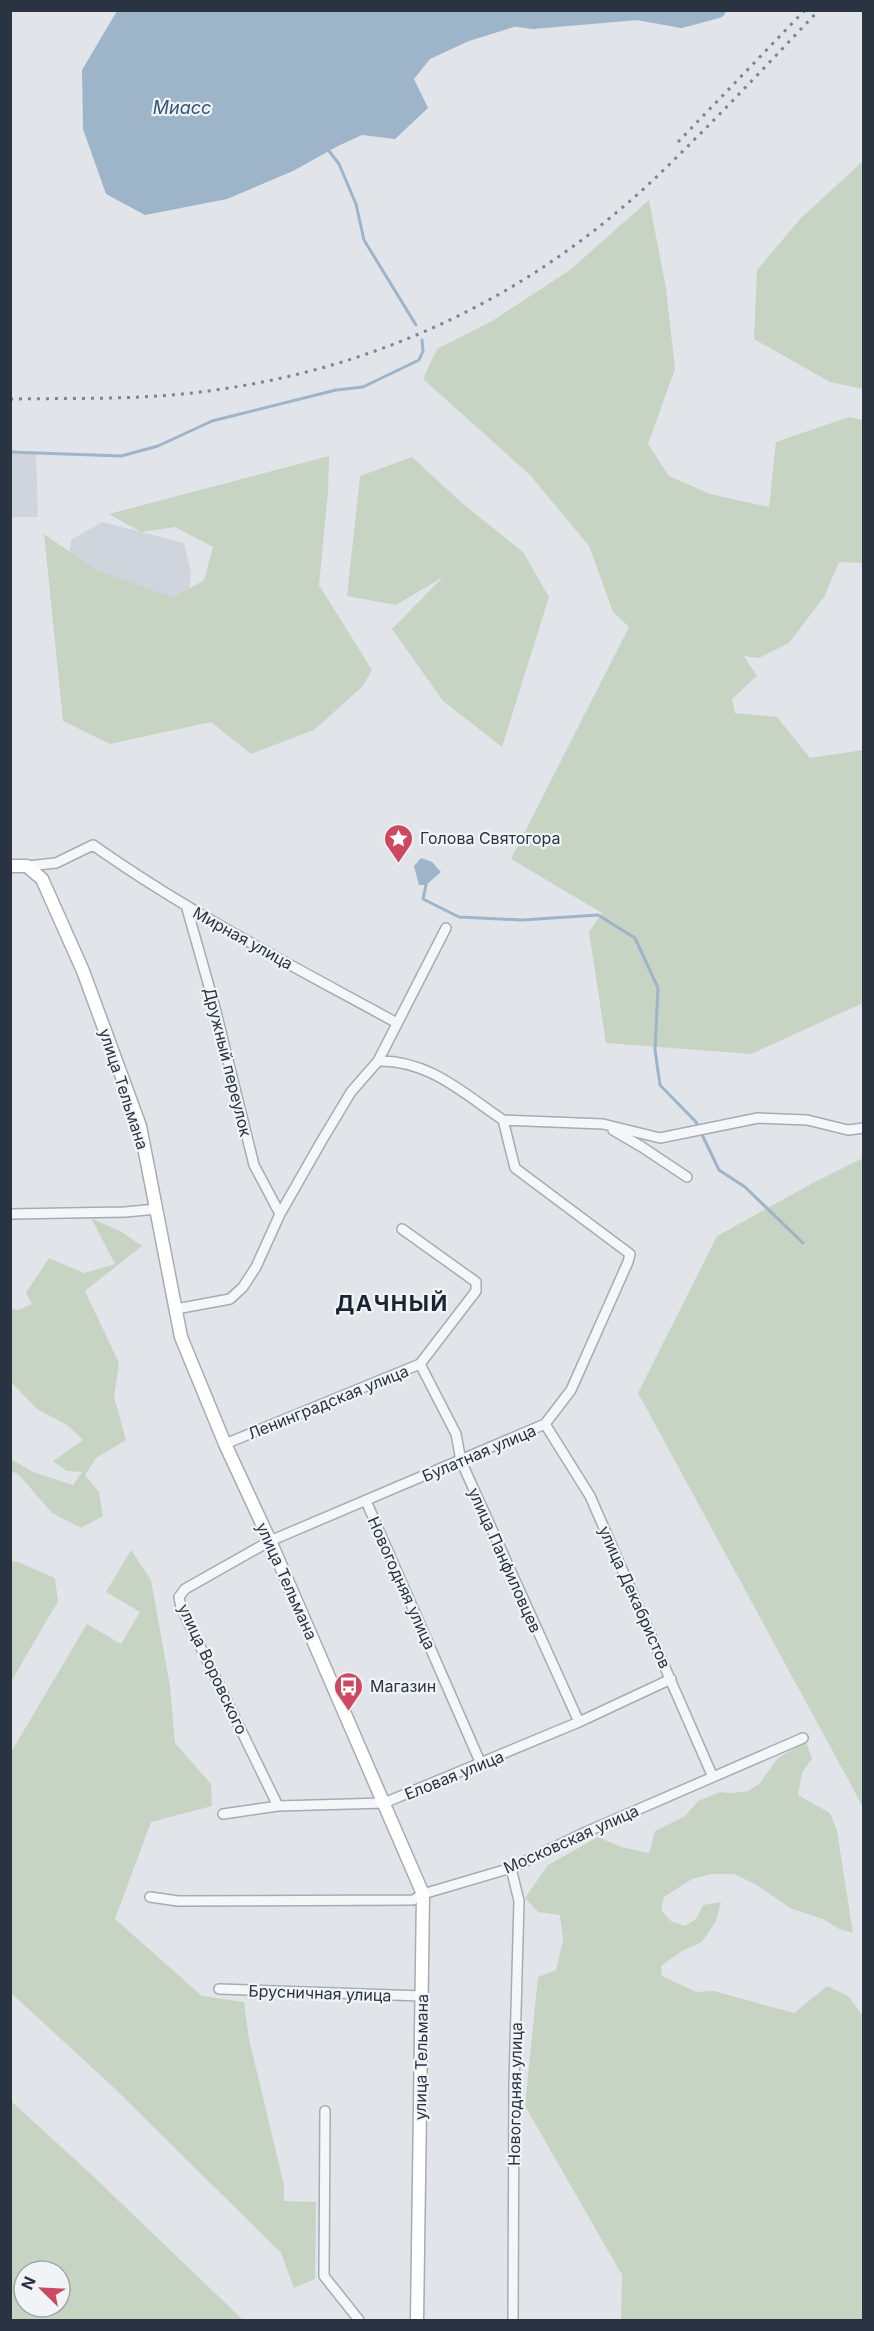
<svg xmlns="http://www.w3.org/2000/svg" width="874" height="2331" font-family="Inter,sans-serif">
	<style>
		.built { fill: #d0d4dc }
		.green { fill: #c8d4c3; fill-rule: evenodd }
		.water { fill: #9db4c9 }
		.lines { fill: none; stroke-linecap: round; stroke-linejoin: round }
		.stream { stroke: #9db4c9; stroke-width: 3 }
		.river { stroke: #9db4c9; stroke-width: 16 }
		.street-casing { stroke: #a6acb4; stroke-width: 12 }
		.secondary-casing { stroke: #a6acb4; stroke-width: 15 }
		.street { stroke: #f4f6f8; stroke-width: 9 }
		.secondary { stroke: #fff; stroke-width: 12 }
		.rail { stroke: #7b8593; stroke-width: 3; stroke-dasharray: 3 6; stroke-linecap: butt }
		.labels { text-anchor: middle; stroke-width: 4.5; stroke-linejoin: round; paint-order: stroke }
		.poi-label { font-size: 16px; fill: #2a3342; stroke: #f1f4f7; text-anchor: start }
		.street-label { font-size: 16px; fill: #2a3342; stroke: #f1f4f7 }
		.water-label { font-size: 18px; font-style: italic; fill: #345475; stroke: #f1f4f7 }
		.district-label { font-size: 22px; font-weight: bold; letter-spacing: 1.5px; fill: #1c2432; stroke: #f1f4f7 }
	</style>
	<rect width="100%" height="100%" fill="#e1e5ea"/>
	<path class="built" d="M11 453 36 454 38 517H11Z
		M102 522 184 543 191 572 189 594 168 605 103 581 69 556 71 540Z"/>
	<path class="green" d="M863 161V389L830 382 754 339 757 270 801 218Z
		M649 200 666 288 675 369 648 444 669 476 710 494 769 507 776 442 849 417 863 420V563L839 562 824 597 789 643 759 658 744 656 757 676 732 699 735 713 777 717 810 758 863 750V1003L751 1054 606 1043 589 932 602 913 511 859 629 627 613 612 589 546 530 475 423 379 437 349 492 321 570 270Z
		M329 456 328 492 319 585 372 670 362 687 314 730 251 754 211 722 110 744 63 721 44 534 96 570 174 598 204 580 213 547 175 527 141 532 109 514Z
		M412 457 462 503 523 552 549 597 502 747 443 701 392 629 443 577 396 605 347 596 360 476Z
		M863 1158V1807L638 1393 717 1236 811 1184Z
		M91 1218 122 1232 142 1246 85 1291 119 1363 114 1397 126 1440 96 1458 85 1475 99 1492 103 1516 81 1528 52 1513 19 1475 11 1471V1459L33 1472 73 1485 82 1472 67 1471 53 1461 83 1440 67 1425 37 1409 11 1382 10 1308 18 1310 32 1304 26 1293 49 1258 84 1273 115 1264Z
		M131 1550 151 1580 170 1686 175 1743 211 1784 212 1806 151 1822 115 1919 202 1996 244 2002 249 2039 284 2185V2201L316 2202 315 2279 294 2288 281 2253 113 2087 11 1993V1752L87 1624 121 1644 140 1612 106 1592Z
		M11 1561 18 1562 55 1578 58 1601 11 1682Z
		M806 1742 812 1758 802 1773 798 1795 830 1813 837 1831 853 1933 839 1929 823 1919 790 1908 757 1885 734 1874H711L692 1879 664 1897 661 1910 671 1921 685 1926 696 1919 703 1905 721 1902 716 1921 702 1942 682 1951 661 1966 662 1976 696 1992 714 1991 794 2013 827 1986 848 1996 863 2016V2320H621L622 2275 525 2106 538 1977 556 1970 563 1940 560 1915 538 1912 525 1898 548 1865 598 1837 621 1847 649 1853 655 1831 685 1816 698 1801 720 1792 730 1793 748 1791 760 1783 778 1758Z
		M11 2101 93 2176 243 2320H11V2312L14 2311 10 2310ZM24 2271H60V2307H24Z"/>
	<path class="water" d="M117 11V10L543 11 533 21 469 41 430 59 414 79 428 108 395 139 362 135 338 146 293 171 227 199 145 215 106 194 83 129 82 70Z
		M421 858 432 862 441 872 426 885H419L414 866Z"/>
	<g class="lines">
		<path class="stream" d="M329 151 339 164 356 204 364 240 416 325
			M10 452 121 456 158 446 212 421 336 390 363 387 419 360 423 351 422 340
			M426 885 423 899 459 917 522 920 598 915 635 938 658 988 655 1050 660 1085 696 1122 719 1170 745 1187 803 1243"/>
		<path class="river" d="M512 18 533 21 637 12 681 20 718 10"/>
		<defs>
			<path id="street" d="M27 866 56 863 93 845C189 913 295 967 397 1023
				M186 905 214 1004 254 1165 280 1214
				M503 1120 603 1124 660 1138 758 1118 807 1120 848 1130 864 1128
				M613 1130 642 1147 687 1177
				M10 1214 125 1212 157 1209
				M176 1309 230 1299 243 1287 256 1267 280 1214 321 1142 351 1092 378 1061 446 928
				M420 1364 456 1434 461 1461 579 1722
				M545 1424 590 1496 712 1775
				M225 1444 420 1364 476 1291V1282L402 1229
				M366 1501 481 1764
				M278 1806 181 1607 179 1597 185 1589 270 1541 545 1424 571 1390 628 1262 630 1254 515 1168 503 1120C463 1093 429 1060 378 1061
				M223 1814 278 1806 384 1803 579 1722 671 1679
				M511 1868 519 1901 514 2084 513 2320
				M150 1897 178 1901 413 1900 423 1894 511 1868 586 1832 803 1738
				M219 1989 422 1996
				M325 2111 324 2276 359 2320"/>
			<path id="secondary" d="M10 866H27L42 879 83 971 140 1126 181 1337 225 1444 270 1541 423 1894 417 2320"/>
		</defs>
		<use href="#street" class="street-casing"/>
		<use href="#secondary" class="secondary-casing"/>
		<use href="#street" class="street"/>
		<use href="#secondary" class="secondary"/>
		<path class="rail" d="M678 142 805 10
			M10 399C76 398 143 400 208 391 376 369 527 298 651 182 709 127 764 68 819 10"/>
	</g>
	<defs>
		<symbol id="sight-pin" viewBox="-11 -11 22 30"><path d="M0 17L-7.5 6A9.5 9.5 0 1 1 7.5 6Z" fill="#cd4961" stroke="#f1f4f7"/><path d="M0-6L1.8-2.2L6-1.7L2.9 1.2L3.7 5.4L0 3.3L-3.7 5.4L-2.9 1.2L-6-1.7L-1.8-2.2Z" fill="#fff"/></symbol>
		<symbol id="bus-pin" viewBox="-11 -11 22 30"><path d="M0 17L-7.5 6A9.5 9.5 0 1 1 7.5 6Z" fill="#cd4961" stroke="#f1f4f7"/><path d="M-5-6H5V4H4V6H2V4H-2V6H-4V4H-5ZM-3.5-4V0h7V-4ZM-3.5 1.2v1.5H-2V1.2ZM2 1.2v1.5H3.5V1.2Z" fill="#fff"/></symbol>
	</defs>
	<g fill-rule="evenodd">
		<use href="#sight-pin" x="382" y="822" width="33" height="45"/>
		<use href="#bus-pin" x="332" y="1670" width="33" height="45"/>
	</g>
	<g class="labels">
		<g class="poi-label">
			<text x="420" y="844">Голова Святогора</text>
			<text x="370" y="1692">Магазин</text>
		</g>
		<g class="street-label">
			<text transform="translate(243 938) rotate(29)" y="6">Мирная улица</text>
			<text transform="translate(228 1062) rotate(76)" y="6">Дружный переулок</text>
			<text transform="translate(124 1089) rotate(72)" y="6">улица Тельмана</text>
			<text transform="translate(328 1402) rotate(-22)" y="6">Ленинградская улица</text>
			<text transform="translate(479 1453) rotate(-23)" y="6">Булатная улица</text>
			<text transform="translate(505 1560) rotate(66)" y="6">улица Панфиловцев</text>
			<text transform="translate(287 1581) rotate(66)" y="6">улица Тельмана</text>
			<text transform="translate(402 1583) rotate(66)" y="6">Новогодняя улица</text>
			<text transform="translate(635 1597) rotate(66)" y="6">улица Декабристов</text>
			<text transform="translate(213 1669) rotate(65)" y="6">улица Воровского</text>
			<text transform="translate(454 1775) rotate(-22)" y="6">Еловая улица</text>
			<text transform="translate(571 1839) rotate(-24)" y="6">Московская улица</text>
			<text transform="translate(320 1993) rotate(2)" y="6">Брусничная улица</text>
			<text transform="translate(421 2057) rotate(-89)" y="6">улица Тельмана</text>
			<text transform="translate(515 2094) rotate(-89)" y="6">Новогодняя улица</text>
		</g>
		<g class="water-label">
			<text x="182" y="114">Миасс</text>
		</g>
		<g class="district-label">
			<text x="392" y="1311">ДАЧНЫЙ</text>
		</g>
	</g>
	<rect width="874" height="2331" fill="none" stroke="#2a3342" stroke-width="24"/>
	<g transform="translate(42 2289) rotate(294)"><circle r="28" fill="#f1f4f7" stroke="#a1a7af" stroke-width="1.5"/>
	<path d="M0-4.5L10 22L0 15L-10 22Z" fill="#cd4961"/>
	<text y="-9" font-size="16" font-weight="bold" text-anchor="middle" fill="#2a3342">N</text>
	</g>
</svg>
